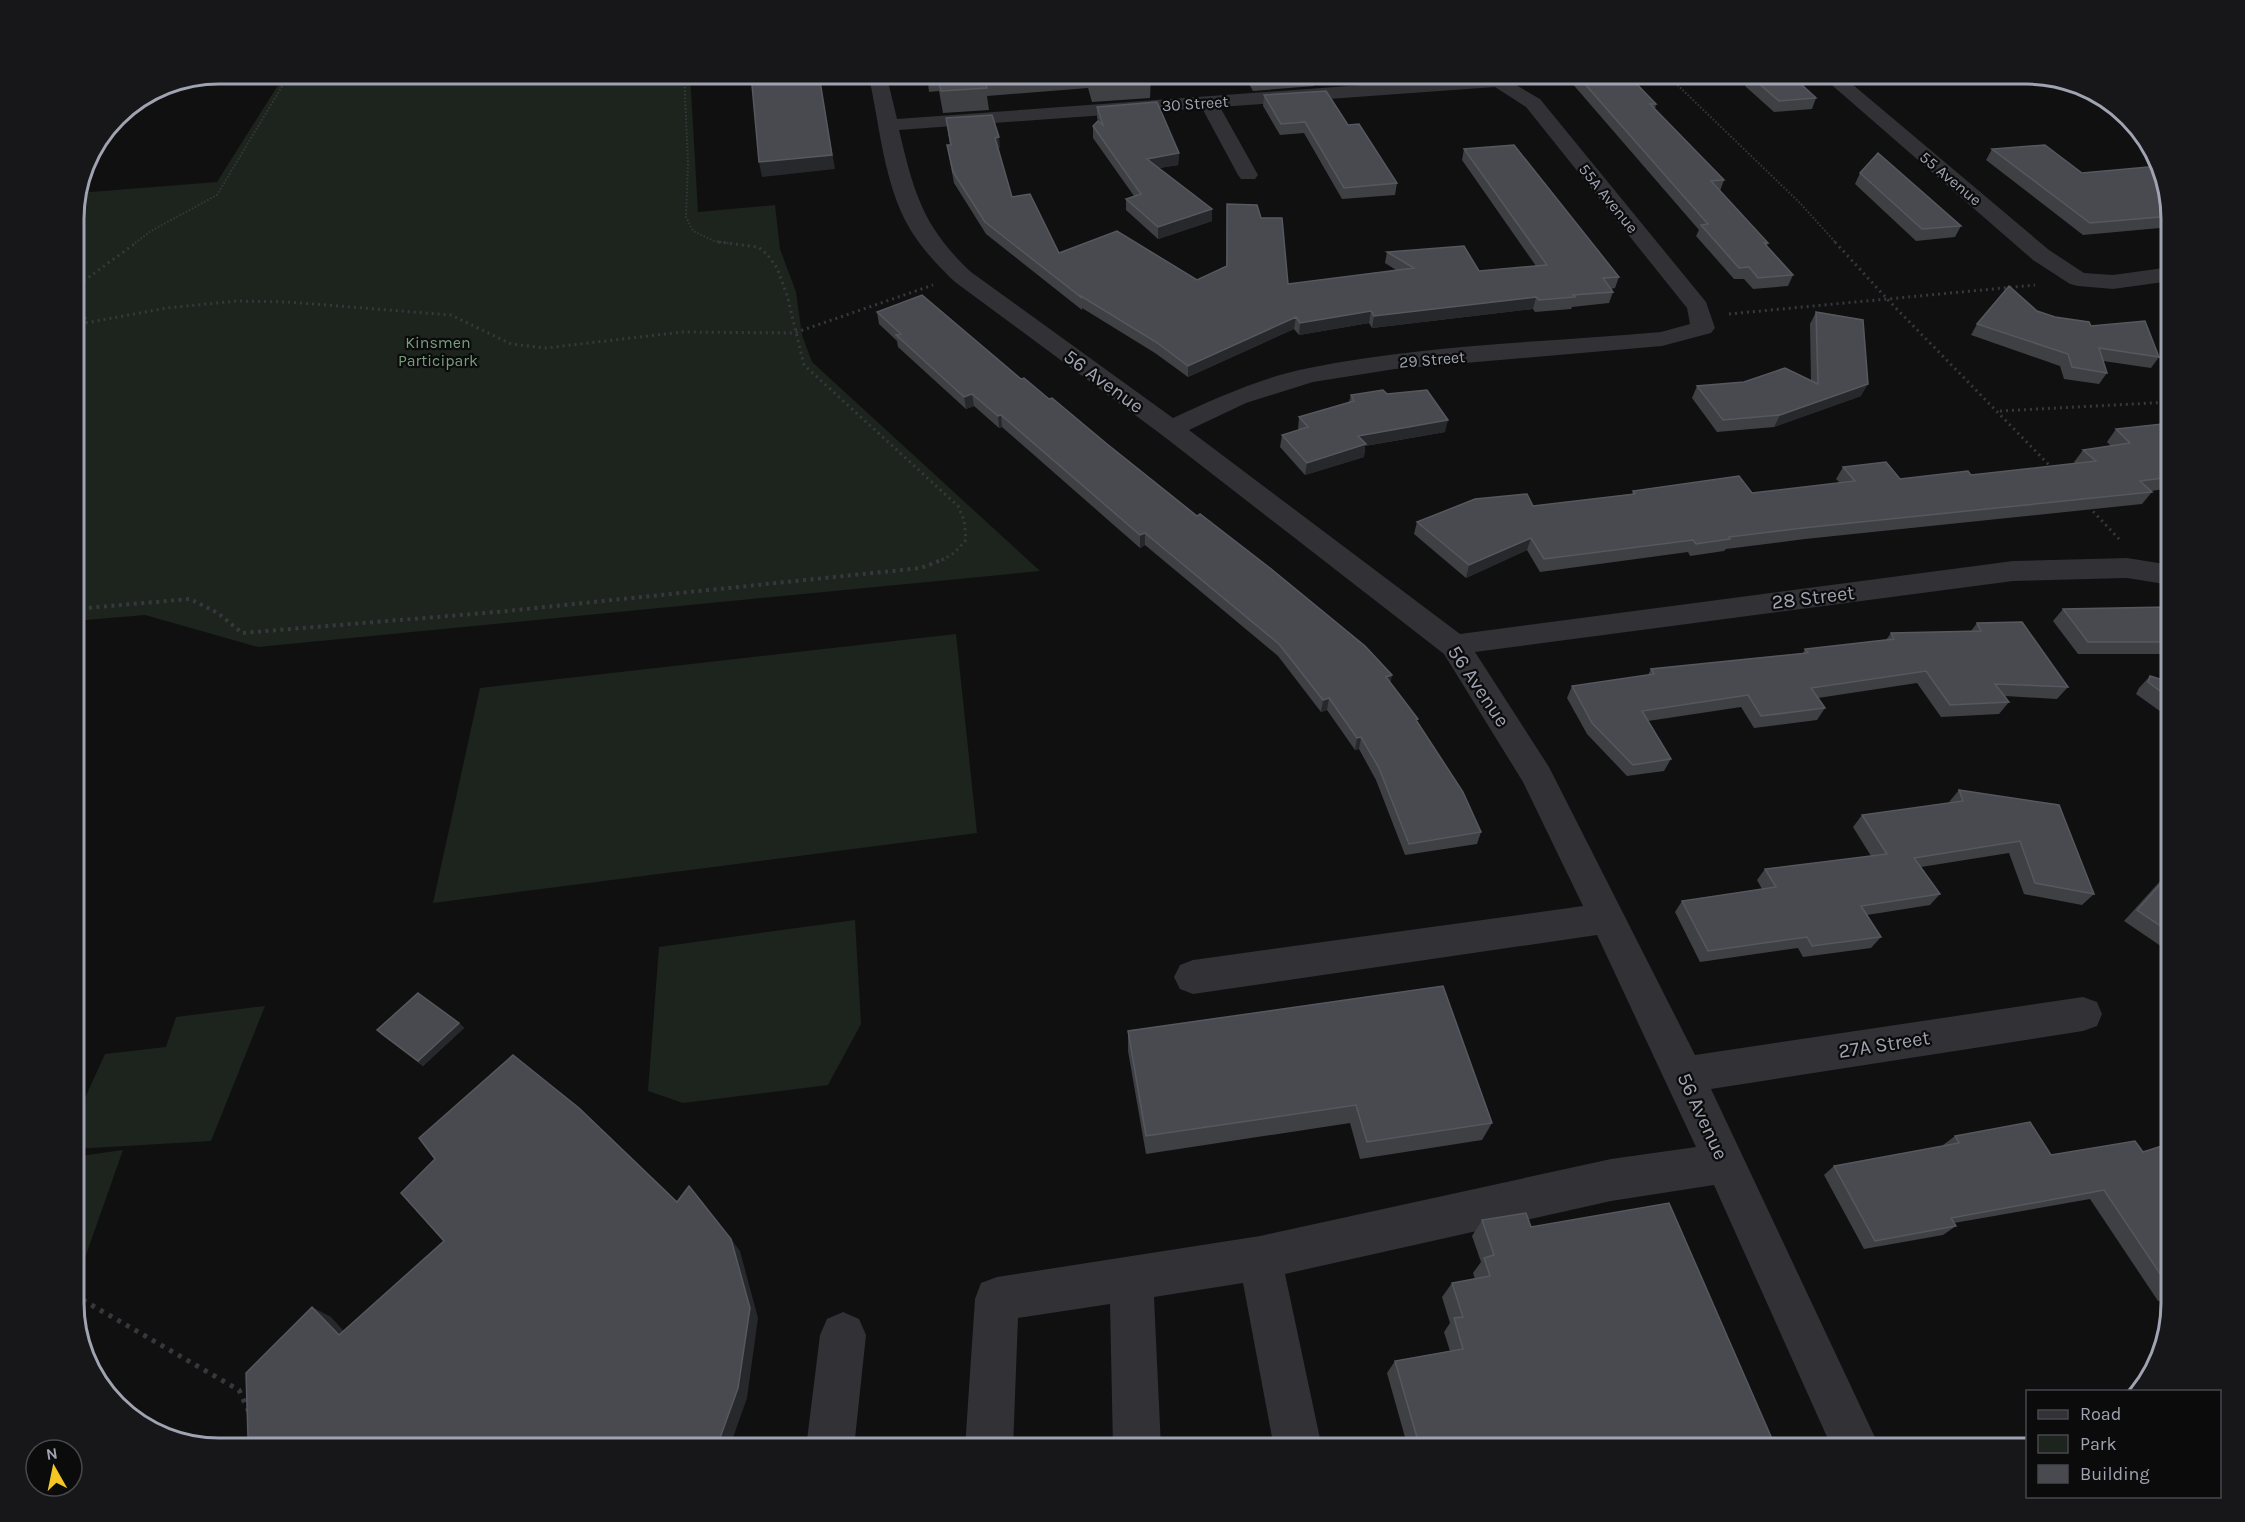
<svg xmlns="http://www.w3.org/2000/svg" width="2245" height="1522" font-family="Karla,sans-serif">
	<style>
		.green { fill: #1c241d }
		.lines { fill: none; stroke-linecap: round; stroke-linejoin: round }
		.path-far3 { stroke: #37383d; stroke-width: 2; stroke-dasharray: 1.5 2; stroke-linecap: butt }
		.path-far2 { stroke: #37383d; stroke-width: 3; stroke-dasharray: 2 4; stroke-linecap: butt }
		.path-far1 { stroke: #37383d; stroke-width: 4; stroke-dasharray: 3 4.5; stroke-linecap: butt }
		.path { stroke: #37383d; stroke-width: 5; stroke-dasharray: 4 6; stroke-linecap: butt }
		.minor { fill: #313136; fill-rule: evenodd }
		.wall { fill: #3e4044 }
		.shaded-wall { fill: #27282b }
		.building { fill: #494a50; stroke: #56585f; stroke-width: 1.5 }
		.labels { text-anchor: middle; stroke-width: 4.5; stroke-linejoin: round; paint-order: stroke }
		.far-street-label { font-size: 16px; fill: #a0a4b2; stroke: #0b0b0c }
		.far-park-label { font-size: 16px; fill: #769e7d; stroke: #0b0b0c }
		.street-label { font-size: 20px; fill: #a0a4b2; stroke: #0b0b0c }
		.rim { fill: none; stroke: #a0a4b2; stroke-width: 3 }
	</style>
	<rect width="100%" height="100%" fill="#101011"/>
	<path class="green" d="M285 74H690L698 212 775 205 780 249 796 292 802 335 812 362 1040 571 258 647 145 615 74 621V210L78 193 217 182Z
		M956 634 977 833 433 903 480 688Z
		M855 920 861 1024 828 1085 683 1103 648 1091 659 947Z
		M265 1006 211 1141 74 1149V1122L105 1054 166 1047 176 1017Z
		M123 1150 74 1289V1157Z"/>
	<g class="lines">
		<path class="path-far3" d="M684 73 688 163 686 217 693 231 714 241 729 243
			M1665 73 1800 203 1836 243
			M135 243 151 231 217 195 290 73"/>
		<path class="path-far2" d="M718 242 758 247 767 254 777 268 787 295 804 365 958 506 964 520 966 540 954 553 940 561
			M1835 242 1889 301 2053 469
			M74 288 137 242
			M74 293 80 285
			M74 312 89 320
			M1729 314 2035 285
			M74 325 167 308 237 301 288 302 451 315 511 344 546 348 682 332 794 333 933 285
			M2000 411 2171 402
			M2089 507 2119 539"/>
		<path class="path-far1" d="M74 609 190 599 218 613 242 633 497 612 921 568 944 559"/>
		<path class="path" d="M74 1295 239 1390 249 1412"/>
		<path class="minor" d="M868 73H886L897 119 1499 75 1540 99 1706 302 1715 328 1711 333 1662 346 1395 369 1313 382 1246 403 1189 430 1460 634 2013 561 2127 558 2171 565V585L2127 578 2013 581 1475 652 1549 767 1695 1055 2083 997 2097 1002 2102 1014 2097 1026 2083 1031 1711 1089 1880 1448H1832L1714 1185 1611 1201 1285 1274 1322 1448H1274L1243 1283 1154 1297 1161 1448H1113L1110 1304 1018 1318 1013 1448H965L975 1299 981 1283 997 1277 1260 1236 1611 1159 1696 1147 1597 935 1193 994 1180 989 1174 977 1180 965 1193 960 1583 906 1523 782 1444 654 1162 435 955 282C938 266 922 249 910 229 883 183 880 124 868 73ZM1495 87 1526 107 1687 308 1690 324 1661 332C1547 342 1421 345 1309 368 1262 377 1216 398 1173 418L971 272C923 227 914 193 899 130L1202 108 1238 175 1241 179H1255L1258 175 1220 107Z
			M1818 73H1839L2049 250 2084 273 2113 275 2171 267V281L2113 289 2078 286 2070 284 2033 260Z
			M843 1312 859 1319 866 1335 854 1448H806L820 1335 827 1319Z"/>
	</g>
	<path class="wall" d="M927 74H1149L1151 76 1150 98 1092 102 1088 88 987 96 989 110 943 113 939 91 929 92Z
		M1219 74H1316L1314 86 1253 91 1245 77 1221 78Z
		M1564 74H1627L1656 104 1655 109 1724 180 1720 191 1768 243 1767 246 1793 275 1788 286 1753 289 1744 279H1734L1696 236 1699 230Z
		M1749 75 1816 98 1812 109 1774 112 1745 86Z
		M1264 95 1348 125 1397 183 1395 195 1342 199 1304 133 1280 135 1263 106Z
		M1097 107 1179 153 1178 165 1159 168 1212 209V221L1158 239 1126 210V199L1134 196 1093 138V126L1098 121 1097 118Z
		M946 118 1000 148H998L1012 197 1059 253 1197 280 1226 267 1227 204 1261 218 1288 284 1396 270 1385 263 1387 252 1479 271 1536 266 1462 160 1464 149 1619 277 1615 288 1611 289 1613 292 1609 303 1572 307 1571 309 1535 312 1533 309 1372 328 1369 323 1299 335 1294 329 1188 377 1155 353 1082 308V310L986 234 954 183 949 156 947 145H950Z
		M1992 149 2082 173 2159 166 2171 219V227L2083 235 1986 160Z
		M1860 173 1961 226 1955 237 1916 241 1855 184Z
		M2037 311 2055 317 2091 326 2159 357 2151 368 2103 361 2107 373 2099 384 2064 379 2060 366 1971 335 1977 324Z
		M877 312 1021 379 1107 444 1392 675 1390 682 1417 722 1481 832 1477 844 1405 855 1376 780 1359 749 1355 750 1327 710 1321 712 1278 656 1145 545 1140 548 1002 427 999 428 974 406 966 409 898 347 897 341 879 324Z
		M1816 312 1861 396 1774 427 1717 432 1692 398 1697 386 1811 381 1810 324Z
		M1387 394 1445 432 1365 446 1364 457 1305 475 1280 447 1282 435 1298 430 1299 417 1349 402 1351 395Z
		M2171 423V488L2151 491 2152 492 2142 504 1805 539 1726 549 1724 551 1690 556 1688 552 1540 572 1527 550 1466 578 1414 534 1417 522 1533 506 1632 494 1633 491 1752 493 1840 483 1836 479 1843 467 1900 479 1971 475 2076 464 2074 462 2083 450 2111 446 2107 442 2116 429Z
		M2063 609 2171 612V654H2078L2053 621Z
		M1977 623 2068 687 2057 699 2005 696 2009 702 1999 714 1941 717 1917 683 1818 698 1825 708 1817 720 1754 728 1741 707 1648 721 1671 759 1664 771 1627 776 1587 734 1567 698 1572 686 1648 675 1651 669 1803 653 1805 649 1886 640 1891 633 1971 631Z
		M2171 675V719L2136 694 2139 688 2150 676 2163 680Z
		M1959 790 2094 894 2082 905 2024 894 2009 853 1921 867 1940 894 1930 905 1867 915 1881 937 1871 948 1803 957 1798 948 1700 962 1675 912 1682 901 1762 889 1757 880 1765 869 1871 856 1853 827 1862 815 1950 803 1949 802Z
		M2171 869V953L2124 921Z
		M459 1023 464 1028 423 1066 382 1035 377 1030Z
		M1128 1031 1492 1123 1482 1140 1360 1159 1350 1123 1146 1154 1128 1051Z
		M1955 1136 2051 1155 2143 1152 2171 1143V1299L2158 1301 2090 1199 1954 1223 1956 1226 1943 1235 1864 1249 1824 1175 1834 1166 1943 1146V1145Z
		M1482 1220 1531 1227 1776 1448H1408L1387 1373 1395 1361 1450 1351 1444 1332 1450 1323 1442 1297 1452 1283 1475 1279 1473 1273 1481 1262 1472 1236Z"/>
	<path class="shaded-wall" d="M820 81 835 169 762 177 759 162Z
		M120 113 104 135 116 116Z
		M999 137 1000 148 995 149V138Z
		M1179 153 1178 165 1147 170V159Z
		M1212 209V221L1158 239V227Z
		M1536 297 1533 309 1372 328 1374 316Z
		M1371 311 1369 323 1299 335 1300 323Z
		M1296 317 1294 329 1188 377V366Z
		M1868 384 1861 396 1774 427 1780 415Z
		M972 394 974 406 966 409 964 397Z
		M1001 415 1002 427 999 428 998 416Z
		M1448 420 1445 432 1365 446 1364 457 1305 475 1307 463 1358 436Z
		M1145 533V545L1140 548V535Z
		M1531 538 1527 550 1466 578 1469 565Z
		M1392 675 1389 687 1386 677Z
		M1329 698 1327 710 1321 712 1323 700Z
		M1361 737 1359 749 1355 750 1357 738Z
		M459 1023 464 1028 423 1066 418 1061Z
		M731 1239 740 1251 758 1318 747 1398 729 1449H716Z
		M312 1307 331 1317 357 1346 339 1335Z"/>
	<path class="building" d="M751 74H814L816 81H820L832 155 759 162Z
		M937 74H989H983L987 88 941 91Z
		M1089 74H1149L1151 76 1092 80Z
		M1253 74H1283L1255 76Z
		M1576 74H1627L1656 104H1650L1724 180 1711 181 1768 243H1764L1793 275 1758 278 1749 267 1739 268 1701 225 1708 224Z
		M1770 74H1790L1816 98 1779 101 1749 75Z
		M1326 91 1348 125 1359 124 1397 183 1344 188 1305 122 1281 124 1264 95Z
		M1157 102 1179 153 1147 159 1212 209 1158 227 1126 199 1141 194 1093 126 1098 121 1103 125 1097 107Z
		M992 115 999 137 995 138 1012 197 1030 194 1059 253 1117 231 1197 280 1227 266V204L1257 205 1261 218H1282L1288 284 1414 268 1387 252 1464 246 1479 271 1547 265 1464 149 1514 145 1619 277 1603 278 1613 292 1573 295 1575 297 1539 300 1536 297 1374 316 1371 311 1300 323 1296 317 1188 366 1156 342 1081 296 1082 298 985 222 953 172 947 145H951L946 118Z
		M2045 145 2082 173 2159 166 2171 216 2090 223 1992 149Z
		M1878 153 1961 226 1922 229 1860 173Z
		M2009 286 2037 311 2055 317 2089 322 2091 326 2145 321 2159 357 2099 348 2107 373 2072 367 2068 354 1977 324Z
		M922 295 1021 379 1024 378 1049 399 1052 398 1107 444 1197 516 1200 514 1270 568 1365 646 1392 675 1386 677 1418 719 1416 720 1463 792 1481 832 1409 844 1379 768 1361 737 1357 738 1329 698 1323 700 1279 644 1145 533 1140 535 1001 415 998 416 972 394 964 397 896 335 901 334 877 312Z
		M1816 312 1863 320 1868 384 1780 415 1723 420 1697 386 1744 382 1785 368 1818 384Z
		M1383 390 1387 394 1427 390 1448 420 1358 436 1366 444 1307 463 1282 435 1308 427 1299 417 1354 401 1351 395Z
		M2171 423V477L2140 481 2152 492 1812 527 1729 537 1730 539 1696 544 1693 540 1544 559 1531 538 1469 565 1417 522 1475 499 1527 494 1533 506 1635 494 1633 491 1739 476 1752 493 1855 481 1843 467 1886 462 1900 479 1968 471 1971 475 2096 461 2083 450 2130 443 2116 429Z
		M2168 607 2171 612V642H2088L2063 609Z
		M2022 622 2068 687 1995 684 2009 702 1950 705 1926 671 1811 688 1825 708 1761 716 1748 695 1642 711 1671 759 1633 765 1592 723 1572 686 1654 674 1651 669 1808 653 1805 649 1894 639 1891 633 1981 631 1977 623Z
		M2171 675V699L2148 682 2150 676 2163 680Z
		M1959 790 2059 805 2094 894 2035 883 2020 841 1914 858 1940 894 1861 906 1881 937 1812 946 1807 937 1708 951 1682 901 1776 887 1765 869 1887 854 1862 815 1963 801Z
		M2171 872V933L2137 910Z
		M1443 986 1492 1123 1367 1142 1356 1105 1146 1136 1128 1031Z
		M418 993 459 1023 418 1061 377 1030Z
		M513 1055 579 1108 677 1202 689 1186 731 1239 750 1308 738 1388 716 1449H256L248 1437 246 1373 312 1307 339 1335 444 1241 401 1193 435 1159 419 1138Z
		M2030 1122 2051 1155 2135 1141 2143 1152 2171 1143V1290L2104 1190 1951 1218 1956 1226 1875 1241 1834 1166 1959 1143 1955 1136Z
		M1669 1203 1776 1448H1420L1395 1361 1463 1349 1454 1318 1463 1317 1452 1283 1490 1276 1484 1258 1494 1255 1482 1220 1526 1213 1531 1227Z"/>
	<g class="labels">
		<g class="far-street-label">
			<text transform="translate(1195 103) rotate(-4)" y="6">30 Street</text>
			<text transform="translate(1951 178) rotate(40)" y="6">55 Avenue</text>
			<text transform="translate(1609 198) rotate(51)" y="6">55A Avenue</text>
			<text transform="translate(1432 359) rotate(-5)" y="6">29 Street</text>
		</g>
		<g class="far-park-label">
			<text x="438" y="348">Kinsmen<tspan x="438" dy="18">Participark</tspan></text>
		</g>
		<g class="street-label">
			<text transform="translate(1104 381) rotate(36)" y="7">56 Avenue</text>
			<text transform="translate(1813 597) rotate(-7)" y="7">28 Street</text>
			<text transform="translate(1479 686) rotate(56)" y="7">56 Avenue</text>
			<text transform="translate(1884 1044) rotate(-9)" y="7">27A Street</text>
			<text transform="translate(1703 1116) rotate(65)" y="7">56 Avenue</text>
		</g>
	</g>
	<path d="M0 0H2245V1522H0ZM219 84H2026A135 135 0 0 1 2161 219V1303A135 135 0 0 1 2026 1438H219A135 135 0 0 1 84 1303V219A135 135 0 0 1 219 84Z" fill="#171719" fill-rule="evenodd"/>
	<path class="rim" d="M219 84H2026A135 135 0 0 1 2161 219V1303A135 135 0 0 1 2026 1438H219A135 135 0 0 1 84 1303V219A135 135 0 0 1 219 84Z"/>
	<rect x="2026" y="1390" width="195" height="108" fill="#0b0b0c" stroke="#47484e" stroke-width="1.5"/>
	<rect x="2038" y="1410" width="30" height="9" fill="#313136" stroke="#47484e" stroke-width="1.5"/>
	<text x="2080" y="1420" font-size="18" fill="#a0a4b2">Road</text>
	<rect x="2038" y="1435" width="30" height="18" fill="#1c241d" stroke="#47484e" stroke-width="1.5"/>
	<text x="2080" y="1450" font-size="18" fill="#a0a4b2">Park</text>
	<rect x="2038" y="1465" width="30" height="18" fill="#494a50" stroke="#47484e" stroke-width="1.5"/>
	<text x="2080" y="1480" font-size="18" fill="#a0a4b2">Building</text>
	<g transform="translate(54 1468) rotate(351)"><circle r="28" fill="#0b0b0c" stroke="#47484e" stroke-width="1.5"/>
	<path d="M0-4.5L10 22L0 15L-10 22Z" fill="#f6c723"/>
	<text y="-9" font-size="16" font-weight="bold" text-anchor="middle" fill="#a0a4b2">N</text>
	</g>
</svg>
